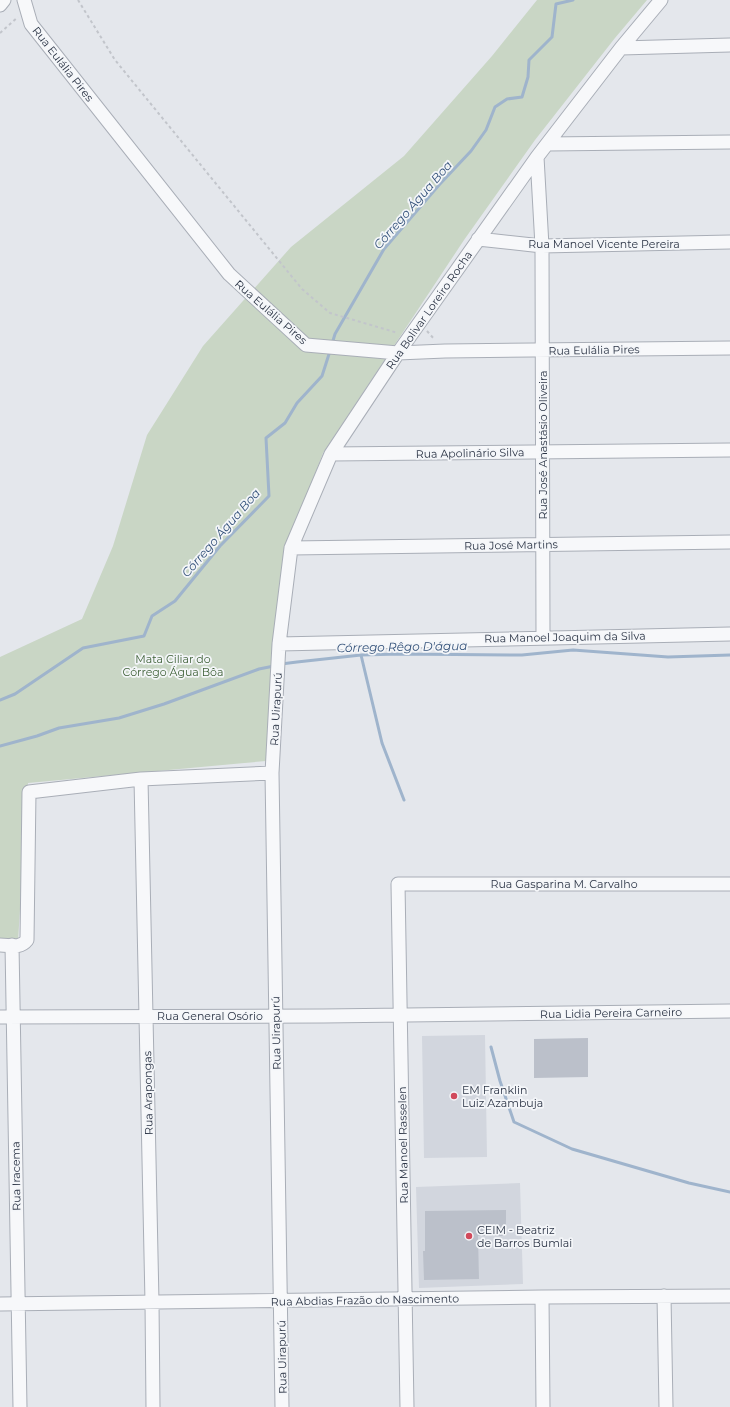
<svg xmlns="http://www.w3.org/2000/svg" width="730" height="1407" font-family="Montserrat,sans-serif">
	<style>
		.built { fill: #d2d6de }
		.green { fill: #c9d6c5 }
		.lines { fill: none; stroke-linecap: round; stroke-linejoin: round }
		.stream { stroke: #9fb4cc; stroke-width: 3 }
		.building { fill: #bbc0ca }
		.minor-casing { stroke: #a9aeb7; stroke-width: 15 }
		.path { stroke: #c2c5cb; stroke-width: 2; stroke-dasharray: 3 3; stroke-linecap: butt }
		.minor { stroke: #f7f8fa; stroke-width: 13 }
		.poi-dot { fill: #d1495b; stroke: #f4f6f9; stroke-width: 1.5 }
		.labels { text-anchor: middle; stroke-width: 3.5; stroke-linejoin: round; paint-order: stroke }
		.street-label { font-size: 11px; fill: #2b3445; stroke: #f4f6f9 }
		.park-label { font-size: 11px; fill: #3f6138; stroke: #f4f6f9 }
		.poi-label { font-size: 11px; fill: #2b3445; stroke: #f4f6f9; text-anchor: start }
		.water-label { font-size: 12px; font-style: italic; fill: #34527a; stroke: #f4f6f9 }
	</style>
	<rect width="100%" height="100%" fill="#e4e7ec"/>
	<path class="built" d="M485 1035 487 1157 424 1158 422 1036Z
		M520 1183 523 1284 419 1288 416 1187Z"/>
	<path class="green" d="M537 0H647L615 38 535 140 464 240 323 453 286 549 266 761 28 783 18 941H0V657L82 619 113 546 147 435 203 346 291 247 404 156 492 56Z"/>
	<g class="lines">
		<path class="stream" d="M332 344 335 334 384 249 439 185 471 151 486 130 495 107 507 99 522 97 528 77 529 60 552 37 556 4 573 0
			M361 655 382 743 404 800
			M281 664 297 662 361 655 399 654 522 655 573 650 668 657 730 655
			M0 700 15 694 83 648 144 636 152 616 175 601 220 546 269 496 266 438 285 423 297 403 322 376 330 351
			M0 746 37 736 59 728 119 718 164 704 259 669 274 666
			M491 1047 500 1081 514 1122 572 1149 689 1183 730 1192"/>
	</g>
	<path class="building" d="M588 1038V1077L534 1078V1039Z
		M506 1210V1236H478L479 1279 424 1280 423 1251H425V1211Z"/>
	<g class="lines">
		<defs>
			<path id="minor" d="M24 0 31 24 229 274 306 345 398 353 445 351 730 348
				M0 5 4 0
				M621 48 730 45
				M547 144 730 142
				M537 157 542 246 543 637
				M478 239 542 246 730 242
				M331 454 730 450
				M291 548 730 542
				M279 644 730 634
				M141 779 152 1302 153 1407
				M0 945C10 945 20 949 27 940L29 792 141 779 272 773
				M12 945 20 1407
				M0 1017 323 1016 730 1011
				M664 1296 666 1407
				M542 1297 543 1407
				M0 1304 542 1297 730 1296
				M282 1407 272 773 279 644 291 548 331 454 398 353 537 157 621 48 661 0
				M407 1407 398 884H730"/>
		</defs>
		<use href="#minor" class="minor-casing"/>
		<path class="path" d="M78 0 115 60 302 289 330 313 398 333
			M0 33 18 17
			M427 331 435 340"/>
		<use href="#minor" class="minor"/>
	</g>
	<g class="poi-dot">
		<circle cx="454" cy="1096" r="4"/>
		<circle cx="469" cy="1236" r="4"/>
	</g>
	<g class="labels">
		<g class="street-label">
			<text transform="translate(63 64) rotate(52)" y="4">Rua Eulália Pires</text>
			<text x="604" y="248">Rua Manoel Vicente Pereira</text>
			<text transform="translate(429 310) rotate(-55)" y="4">Rua Bolivar Loreiro Rocha</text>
			<text transform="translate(271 312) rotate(41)" y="4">Rua Eulália Pires</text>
			<text transform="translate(594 350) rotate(-1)" y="4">Rua Eulália Pires</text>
			<text transform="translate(543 445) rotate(-90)" y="4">Rua José Anastásio Oliveira</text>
			<text transform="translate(470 453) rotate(-1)" y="4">Rua Apolinário Silva</text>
			<text transform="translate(511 545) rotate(-1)" y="4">Rua José Martins</text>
			<text transform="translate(565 637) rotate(-1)" y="4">Rua Manoel Joaquim da Silva</text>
			<text transform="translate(276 709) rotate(-87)" y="4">Rua Uirapurú</text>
			<text x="564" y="888">Rua Gasparina M. Carvalho</text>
			<text transform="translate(611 1013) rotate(-1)" y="4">Rua Lidia Pereira Carneiro</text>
			<text x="210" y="1020">Rua General Osório</text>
			<text transform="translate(276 1033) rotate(-91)" y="4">Rua Uirapurú</text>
			<text transform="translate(148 1093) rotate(-91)" y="4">Rua Arapongas</text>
			<text transform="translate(403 1145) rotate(-91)" y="4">Rua Manoel Rasselen</text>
			<text transform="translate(16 1176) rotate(-91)" y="4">Rua Iracema</text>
			<text transform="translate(365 1300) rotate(-1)" y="4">Rua Abdias Frazão do Nascimento</text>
			<text transform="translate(282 1357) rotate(-91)" y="4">Rua Uirapurú</text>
		</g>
		<g class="park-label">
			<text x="173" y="663">Mata Ciliar do<tspan x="173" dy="13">Córrego Água Bôa</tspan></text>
		</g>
		<g class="poi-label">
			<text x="462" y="1094">EM Franklin<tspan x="462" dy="13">Luiz Azambuja</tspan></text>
			<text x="477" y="1234">CEIM - Beatriz<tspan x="477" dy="13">de Barros Bumlai</tspan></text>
		</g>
		<g class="water-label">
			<text transform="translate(413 205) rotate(-49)" y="4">Córrego Água Boa</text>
			<text transform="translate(221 533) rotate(-49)" y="4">Córrego Água Boa</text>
			<text transform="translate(402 647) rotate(-1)" y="4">Córrego Rêgo D'água</text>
		</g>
	</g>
</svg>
